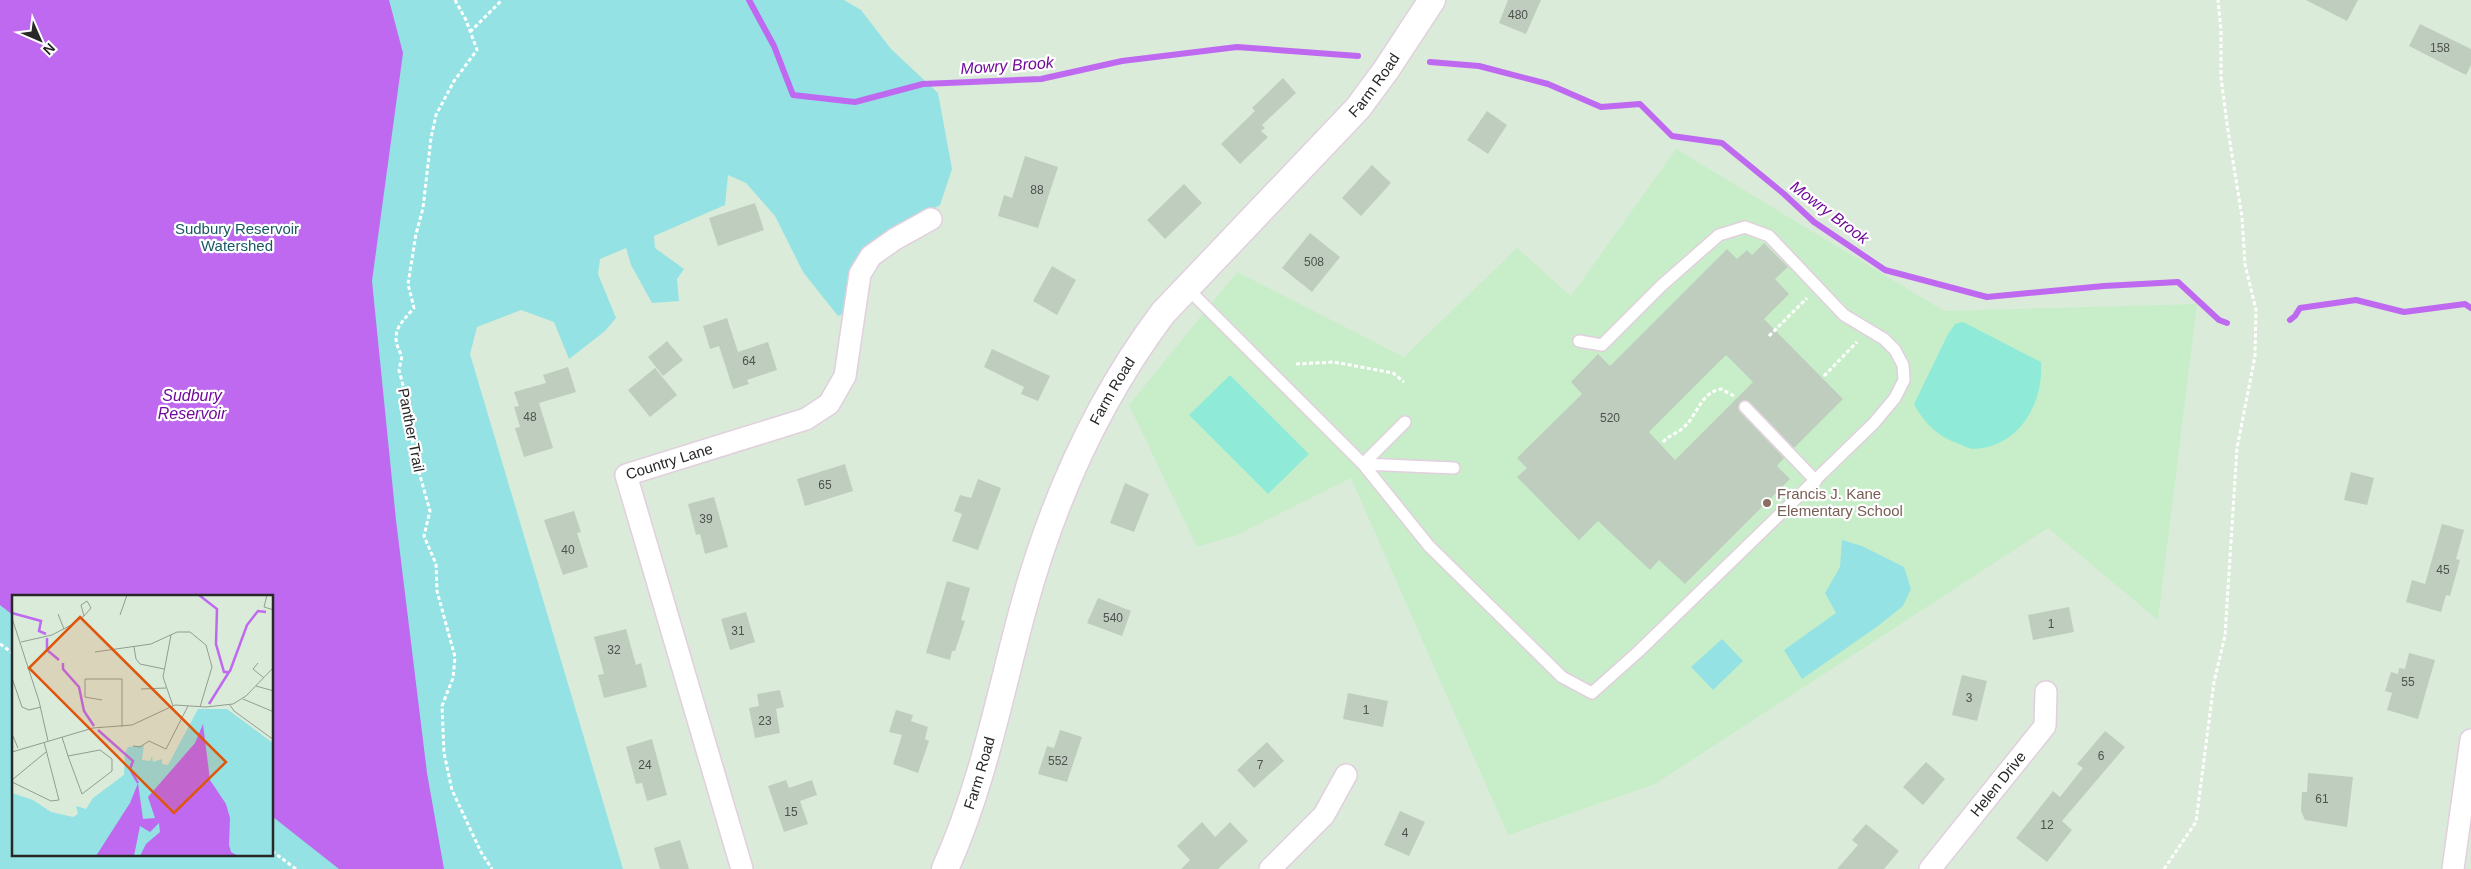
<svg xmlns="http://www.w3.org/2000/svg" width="2471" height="869" font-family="Helvetica,sans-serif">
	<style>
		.education { fill: #c8eec9 }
		.green { fill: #94e2e3; fill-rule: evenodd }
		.pitch { fill: #8febd8 }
		.water { fill: #be69f0 }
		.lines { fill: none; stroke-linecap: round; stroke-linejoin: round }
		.stream { stroke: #be69f0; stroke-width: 6 }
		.building { fill: #bfcdbf; fill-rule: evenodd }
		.service-casing { stroke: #e2cfde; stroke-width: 14 }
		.minor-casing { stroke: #e2cfde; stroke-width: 24 }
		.tertiary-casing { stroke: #e2cfde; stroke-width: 29 }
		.path { stroke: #fff; stroke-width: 3; stroke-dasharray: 4 2.5; stroke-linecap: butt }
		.service { stroke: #fff; stroke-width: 11 }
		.minor { stroke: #fff; stroke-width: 21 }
		.tertiary { stroke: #fff; stroke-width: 26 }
		.education-dot { fill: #8d6e63; stroke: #fff; stroke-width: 2 }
		.labels { text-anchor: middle; stroke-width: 4.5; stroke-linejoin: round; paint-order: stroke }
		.number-label { font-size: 12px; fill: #4e514e }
		.street-label { font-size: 15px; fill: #282828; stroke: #fff }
		.park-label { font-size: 15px; fill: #185965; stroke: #fff }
		.education-label { font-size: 15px; fill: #785e54; stroke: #fff; text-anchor: start }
		.water-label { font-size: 16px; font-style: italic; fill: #700b9a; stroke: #fff }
		.inset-river { fill: none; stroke: #be69f0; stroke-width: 2.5 }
		.inset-road { fill: none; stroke: #939d92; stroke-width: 1 }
		.view { fill: #de570d; fill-opacity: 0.15; stroke: #de570d; stroke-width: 2.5 }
		.inset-edge { fill: none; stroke: #282828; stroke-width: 2.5 }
	</style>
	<rect width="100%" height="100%" fill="#daebd9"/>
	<path class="education" d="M1676 149 1944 311 2197 304 2158 620 2048 528 1655 784 1508 835 1351 478 1237 535 1197 547 1129 405 1237 272 1404 357 1517 248 1571 296Z"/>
	<path class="green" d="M0 0H844L861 10 891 49 938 93 952 169 940 205 884 235 853 262 851 310 838 316 803 272 775 216 746 183 728 175 725 205 654 236 655 248 684 269 677 279 679 301 652 303 631 265 626 248 600 259 598 274 616 318 605 331 569 359 554 322 521 310 477 327 470 354 623 869H0ZM14 596H272V855H14Z
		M1842 540 1862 546 1904 567 1911 589 1903 606 1878 626 1802 679 1784 650 1836 613 1825 593 1840 567Z
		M1722 639 1743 661 1713 690 1691 667Z"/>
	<path class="pitch" d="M1963 322 2041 362C2044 403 2019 448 1973 449 1969 449 1963 445 1959 444 1937 436 1925 424 1914 404L1948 334 1955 324Z
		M1230 375 1309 454 1268 494 1189 415Z"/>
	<path class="water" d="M0 0H389L403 53 372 281 396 520 427 773 444 869H339L273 817 272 596H14V616L0 605Z"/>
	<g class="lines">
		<path class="stream" d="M749 0 774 46 793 95 855 102 923 84 1041 79 1122 61 1237 47 1358 56
			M1430 62 1479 66 1548 84 1601 107 1640 104 1672 136 1722 143 1784 194 1814 222 1885 270 1987 297 2104 286 2178 282 2219 320 2227 323
			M2290 320 2295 316 2300 308 2356 300 2404 312 2465 304 2471 308"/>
	</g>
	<path class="building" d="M1508 0H1541L1526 34 1499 23Z
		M2306 0H2358L2347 21Z
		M2420 24 2471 49V65L2466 75 2409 46Z
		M1283 78 1296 93 1262 125 1265 128 1261 131 1268 137 1240 164 1221 144 1255 111 1252 108Z
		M1487 111 1507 125 1488 154 1467 140Z
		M1025 156 1058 167 1038 228 998 216 1004 195 1012 198Z
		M1372 165 1391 183 1361 216 1342 198Z
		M1184 184 1202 203 1165 239 1147 220Z
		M755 203 764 230 718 246 709 218Z
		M1310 233 1340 257 1312 292 1282 268Z
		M1764 243 1788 267 1775 279 1789 294 1764 319 1843 399 1794 448 1750 402 1744 400 1740 402 1738 408 1740 412 1784 458 1777 466 1790 479 1685 584 1659 560 1650 570 1598 521 1579 540 1517 477 1527 468 1517 458 1582 394 1571 382 1598 354 1610 366 1727 249 1737 259 1747 250 1752 255ZM1726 355 1753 382 1675 460 1649 432Z
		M1052 266 1076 280 1057 315 1033 301Z
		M727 318 738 352 768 342 777 370 747 380 749 384 733 389 719 346 710 349 703 326Z
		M667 341 683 360 663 376 648 357Z
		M992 349 1050 376 1038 401 1021 394 1024 387 984 367Z
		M568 367 576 392 539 403 553 448 524 457 515 428 520 427 514 407 519 406 514 392 546 383 543 375Z
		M655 368 677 395 650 417 628 390Z
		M845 464 853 491 805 506 797 479Z
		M2351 472 2374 478 2367 505 2344 500Z
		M978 479 1001 488 978 550 952 541 962 514 954 511 960 495 971 498Z
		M1125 483 1149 494 1134 532 1110 523Z
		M714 497 728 547 705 554 700 534 696 535 688 504Z
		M574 511 581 532 577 533 588 567 563 575 544 520Z
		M2442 524 2464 530 2456 559 2460 560 2450 596 2446 595 2441 612 2406 602 2412 580 2425 584Z
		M947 581 970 588 961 620 965 621 955 651H952L950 660 926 653Z
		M1098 598 1131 611 1122 636 1087 623Z
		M2069 607 2074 632 2033 640 2028 615Z
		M746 612 755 642 730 650 721 619Z
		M626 629 636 665 641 663 647 687 604 698 598 675 604 674 594 637Z
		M2409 653 2435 660 2418 719 2387 710 2392 693 2385 691 2391 672 2398 674 2399 668 2405 669Z
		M1962 675 1987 681 1977 721 1952 715Z
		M780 690 784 707 776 709 780 733 755 738 749 708 759 706 757 694Z
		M1348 693 1388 701 1383 727 1343 719Z
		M896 710 913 715 911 721 928 727 925 739 929 741 918 773 893 764 902 735 889 732Z
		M1060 730 1082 737 1067 782 1038 774 1047 746 1054 748Z
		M2105 731 2125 747 2062 821 2072 830 2047 862 2016 838 2053 791 2060 797 2083 768 2077 764Z
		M652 739 667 795 647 801 642 783 636 784 626 747Z
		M1267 742 1284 761 1254 788 1237 770Z
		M1926 762 1945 779 1923 805 1903 787Z
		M2308 773 2353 777 2347 827 2305 820 2301 811 2302 792H2307Z
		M786 780 789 788 812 780 817 795 800 801 808 824 784 832 768 786Z
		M1400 811 1425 822 1409 856 1384 845Z
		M1202 822 1215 837 1230 822 1248 841 1218 869H1181L1190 860 1177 846Z
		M1866 824 1899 851 1884 869H1837L1858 845 1852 840Z
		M680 840 689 869H660L654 848Z"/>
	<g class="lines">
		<defs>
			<path id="service" d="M1187 288 1363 464 1429 546 1562 677 1592 693 1639 651 1874 423 1895 398 1904 380 1903 365 1895 350 1884 339 1844 315 1769 236 1745 227 1719 235 1662 285 1602 345 1579 341
				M1745 407 1816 481
				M1363 464 1454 468
				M1363 464 1405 422"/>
			<g id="minor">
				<path id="s1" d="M742 869 626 475 806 419 829 404 845 376 860 274 871 256 895 239 931 219"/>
				<path d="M1270 869 1324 815 1346 775"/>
				<path id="s2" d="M1930 869 2045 726 2046 692"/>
				<path d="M2453 869 2471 740"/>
			</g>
			<g id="tertiary">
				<path id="s3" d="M945 869C983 785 999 697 1023 609 1052 502 1097 401 1163 313L1358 108 1386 70 1432 0"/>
			</g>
		</defs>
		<use href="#service" class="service-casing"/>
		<use href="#minor" class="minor-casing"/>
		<use href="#tertiary" class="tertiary-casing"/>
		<path class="path" d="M455 0 466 20 477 50 454 81 436 115 431 138 423 208 416 234 408 284 414 308C399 325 389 333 402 356L399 370 405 393 415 458 430 511 424 536 436 564 437 591 455 657 453 678 442 706 444 753 452 790 481 852 492 869
			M470 32 502 0
			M1769 336 1807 298
			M1296 364 1334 362 1393 373 1404 382
			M1824 376 1857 342
			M1663 442C1669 435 1676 434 1683 428 1698 415 1700 393 1721 389L1734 396
			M0 644 14 654
			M272 851 296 869
			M2164 869 2196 822 2214 682 2225 636 2237 448 2255 356 2256 310 2245 264 2242 217 2227 124 2221 77V30L2218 0"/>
		<use href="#service" class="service"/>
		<use href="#minor" class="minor"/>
		<use href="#tertiary" class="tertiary"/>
	</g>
	<circle class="education-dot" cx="1767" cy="503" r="5"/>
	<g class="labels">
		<g class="number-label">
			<text x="1518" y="19">480</text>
			<text x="2440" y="52">158</text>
			<text x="1037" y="194">88</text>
			<text x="1314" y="266">508</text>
			<text x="749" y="365">64</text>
			<text x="530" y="421">48</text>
			<text x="1610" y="422">520</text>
			<text x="825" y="489">65</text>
			<text x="706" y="523">39</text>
			<text x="568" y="554">40</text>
			<text x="2443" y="574">45</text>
			<text x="1113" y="622">540</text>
			<text x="2051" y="628">1</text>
			<text x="738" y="635">31</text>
			<text x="614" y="654">32</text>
			<text x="2408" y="686">55</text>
			<text x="1969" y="702">3</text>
			<text x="1366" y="714">1</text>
			<text x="765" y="725">23</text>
			<text x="2101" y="760">6</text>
			<text x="1058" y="765">552</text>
			<text x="645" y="769">24</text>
			<text x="1260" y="769">7</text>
			<text x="2322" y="803">61</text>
			<text x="791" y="816">15</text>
			<text x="2047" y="829">12</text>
			<text x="1405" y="837">4</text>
		</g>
		<g class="street-label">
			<text dy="5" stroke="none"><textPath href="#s3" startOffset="912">Farm Road</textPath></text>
			<text dy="5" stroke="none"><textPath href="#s3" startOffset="508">Farm Road</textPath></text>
			<text transform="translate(411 430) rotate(79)" y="5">Panther Trail</text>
			<text dy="5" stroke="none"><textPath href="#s1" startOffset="456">Country Lane</textPath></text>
			<text dy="5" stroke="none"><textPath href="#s3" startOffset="102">Farm Road</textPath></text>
			<text dy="5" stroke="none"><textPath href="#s2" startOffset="109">Helen Drive</textPath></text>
		</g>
		<g class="park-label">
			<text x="237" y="234">Sudbury Reservoir<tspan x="237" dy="17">Watershed</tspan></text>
		</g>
		<g class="education-label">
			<text x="1777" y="499">Francis J. Kane<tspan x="1777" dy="17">Elementary School</tspan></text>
		</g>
		<g class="water-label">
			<text transform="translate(1007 65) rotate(-4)" y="6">Mowry Brook</text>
			<text transform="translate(1830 212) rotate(37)" y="6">Mowry Brook</text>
			<text x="192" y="401">Sudbury<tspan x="192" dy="18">Reservoir</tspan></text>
		</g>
	</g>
	<g transform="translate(12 595)">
		<rect width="261" height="261" fill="#daebd9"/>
		<path d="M186 114H215L261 148V261H0V198L21 205 39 217 61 222 66 219 64 211 74 214 81 203 112 180 113 158 116 152 132 150 130 165 138 166 140 161 141 167 150 164V169L156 170Z" fill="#94e2e3"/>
		<path d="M191 129 198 185 214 209 218 223 217 250 219 257 226 261H128L134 249 148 237 147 228 138 237 128 231 122 261H84L118 208 126 188 131 224 143 223 136 202 183 148Z" fill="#be69f0"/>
		<path class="inset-river" d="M187 0 205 14 204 49 212 77H217L197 109M0 18 29 26 27 36 34 39M35 43V55L47 65M51 68V74L67 92 72 116 82 131M218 76 235 30 246 16 254 17M86 135 121 166 118 174 126 188"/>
		<path class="inset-road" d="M255 0 252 12 262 15M46 19 52 34M108 20 115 0M0 23 27 106 36 146M159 40 151 82 161 111M9 47 40 40 61 29 72 21 79 13 75 6 69 10 72 21M122 52 124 64 128 69 152 74M83 57 139 49 165 37H178L194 50 200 72 188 112M246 68 241 74 252 83M0 83 10 112 17 115 29 112M244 91 262 96M129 94 154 93M231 104 262 117M90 105 73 102V84H110V132M218 110 222 116 262 145M0 139 6 153M50 142 56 161 88 155 100 164V176L70 199 56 161M121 151 128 152 137 146 154 154 176 111M0 157 81 133 120 130 163 110 194 112 221 109 234 101 262 72M0 185 34 157M0 187 39 206 47 205 32 147"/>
		<path class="view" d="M68 22 214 167 162 218 17 73Z"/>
		<rect width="261" height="261" class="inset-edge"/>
	</g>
	<g transform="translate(40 40) rotate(135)" stroke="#ffffff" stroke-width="4" paint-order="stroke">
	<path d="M0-4L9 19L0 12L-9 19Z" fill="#282828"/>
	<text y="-8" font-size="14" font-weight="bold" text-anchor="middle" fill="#282828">N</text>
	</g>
</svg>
